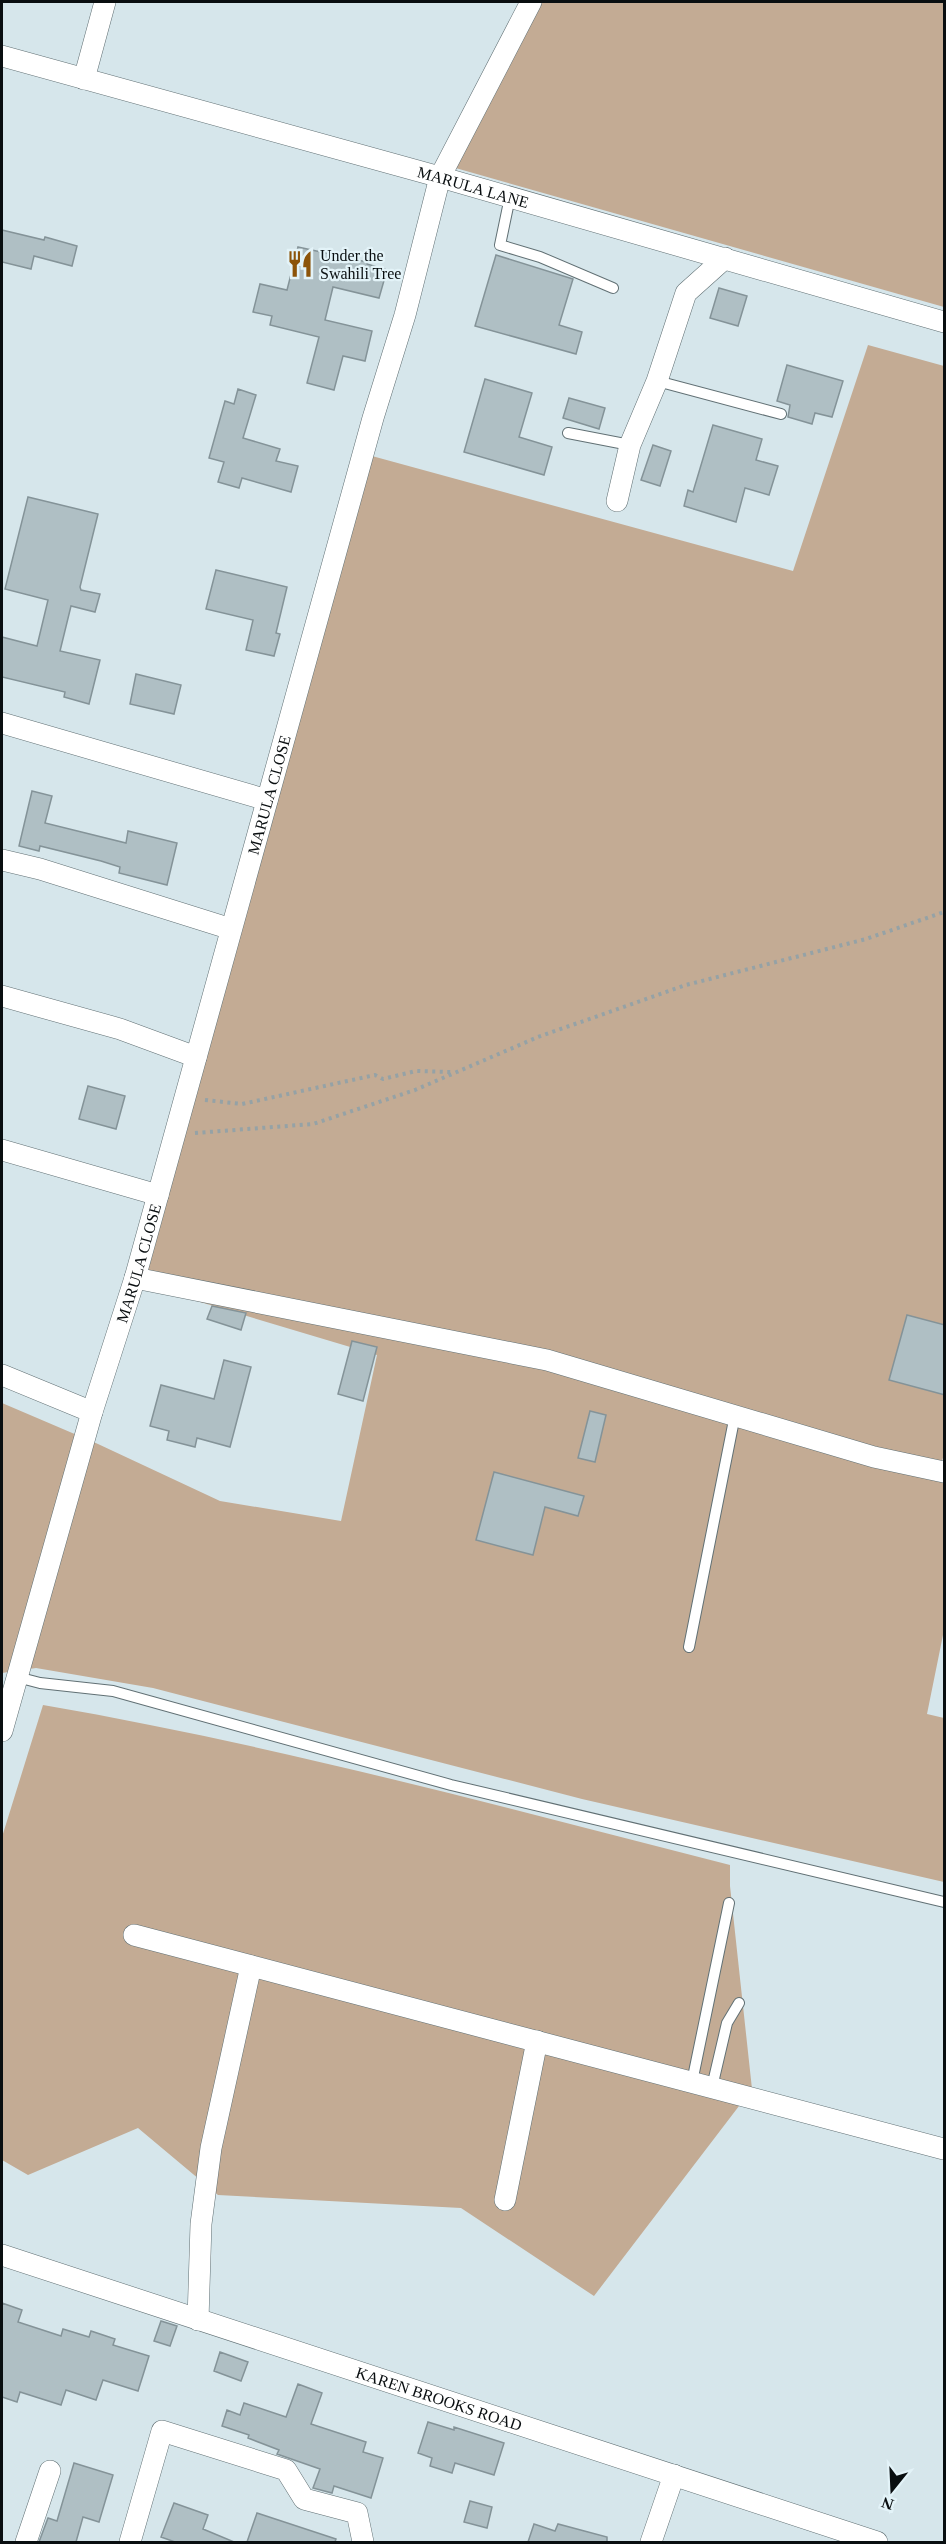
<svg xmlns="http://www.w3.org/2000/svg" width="946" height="2544" font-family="Georgia,serif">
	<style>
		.green { fill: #c3ab94 }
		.building { fill: #afbfc4; stroke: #849398; stroke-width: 1.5 }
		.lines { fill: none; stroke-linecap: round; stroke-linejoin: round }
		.service-casing { stroke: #617074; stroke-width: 12 }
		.minor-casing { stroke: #617074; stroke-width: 22 }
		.path { stroke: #95a2a6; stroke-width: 4; stroke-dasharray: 3 4.5; stroke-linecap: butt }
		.service { stroke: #fff; stroke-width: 10 }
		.minor { stroke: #fff; stroke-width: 21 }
		.labels { text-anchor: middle; stroke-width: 4.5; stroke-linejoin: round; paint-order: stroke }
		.street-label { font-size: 16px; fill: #090e10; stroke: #e3f3f8 }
		.poi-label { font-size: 16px; fill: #090e10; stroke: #e3f3f8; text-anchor: start }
	</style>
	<rect width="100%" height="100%" fill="#d6e6eb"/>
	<path class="green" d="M527 2H944V307L445 165Z
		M868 345 944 366V1455L938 1472 944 1482V1630L927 1714 944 1718V1882L582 1799 153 1688 36 1668 2 1673V1403L98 1444 220 1501 341 1521 377 1355 140 1284 372 456 793 571Z
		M43 1705C276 1745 502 1807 730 1865V1886L752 2089 594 2296 461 2208 218 2195 138 2128 28 2175 2 2160V1837Z"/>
	<path class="building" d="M2 230 44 240 45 237 77 246 72 266 34 256 31 269 2 262Z
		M298 247 367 262V264L387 270 379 298 333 287 325 320 372 331 365 361 343 356 334 390 307 383 319 337 270 325 272 316 253 312 260 284 287 290Z
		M496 255 573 279 559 325 582 332 576 354 475 326Z
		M719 288 747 296 738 326 710 318Z
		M787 365 843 381 832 417 815 413 812 424 788 417 790 405 777 401Z
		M485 379 532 393 519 437 552 447 544 475 464 452Z
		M238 389 256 395 243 438 280 449 276 461 298 466 291 492 242 478 239 488 218 482 224 462 209 458 225 401 234 404Z
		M569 398 605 408 599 429 563 418Z
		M713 425 762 439 756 460 778 466 769 495 745 488 736 522 684 506 688 490 693 492Z
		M653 445 671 451 660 486 641 480Z
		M28 497 98 514 80 587 81 590 100 594 95 612 71 606 60 651 100 660 89 704 64 697 65 692 2 677V637L37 646 48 600 5 589Z
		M216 570 287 587 276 633 280 634 274 656 246 650 253 620 206 609Z
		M136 674 181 685 174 714 130 704Z
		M32 791 52 796 45 823 126 843 128 831 177 843 167 885 119 873 120 867 101 861 40 846 39 851 19 846Z
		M88 1086 125 1096 116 1129 79 1119Z
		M212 1306 246 1313 241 1330 207 1319Z
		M907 1315 945 1325V1395L889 1380Z
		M352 1341 377 1347 363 1401 338 1394Z
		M224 1360 251 1367 230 1447 197 1438 195 1447 167 1440 169 1431 150 1426 161 1385 214 1399Z
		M590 1411 606 1415 595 1462 578 1458Z
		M494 1472 584 1496 578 1516 545 1507 533 1555 476 1540Z
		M2 2303 22 2310 18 2322 61 2336 63 2329 89 2337 91 2331 115 2339 113 2345 149 2356 138 2391 103 2380 96 2400 66 2390 61 2405 20 2392 17 2402 2 2397Z
		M161 2321 177 2326 170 2346 154 2341Z
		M220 2352 248 2362 241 2381 214 2371Z
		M298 2384 322 2393 311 2424 366 2442 363 2452 383 2458 371 2498 334 2486 332 2493 313 2488 320 2469 277 2454 279 2450 248 2438 249 2435 222 2426 227 2410 240 2415 244 2403 286 2417Z
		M428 2422 454 2430V2427L504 2443 494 2475 455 2463 452 2473 430 2466 432 2458 418 2453Z
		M74 2463 113 2475 99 2522 83 2517 76 2542H39L48 2518 57 2521Z
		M470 2501 492 2507 487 2528 464 2522Z
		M174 2503 208 2515 203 2529 234 2542H175L161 2537Z
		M257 2513 336 2539 335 2542H247Z
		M534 2524 555 2531 558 2524 607 2537V2542H528Z"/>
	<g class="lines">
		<defs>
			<path id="service" d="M510 197 500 245 540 257 613 288
				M657 381 781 414
				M568 433 630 445
				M689 1647 735 1415
				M17 1677 40 1683 113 1691 451 1785 944 1902
				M692 2082 729 1903
				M712 2087 727 2023 739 2003"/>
			<g id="minor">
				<path id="s1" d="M2 56 440 177 944 322"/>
				<path d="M84 79 105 2"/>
				<path d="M617 501 630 445 657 381 686 293 725 258"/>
				<path d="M2 723 267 800"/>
				<path d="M2 860 40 869 231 929"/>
				<path d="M2 996 120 1029 196 1057"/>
				<path d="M2 1150 158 1195"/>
				<path d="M135 1278 547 1360 874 1457 944 1472"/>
				<path d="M2 1375 92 1412 2 1731"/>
				<path id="s2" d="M92 1412 135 1278 373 418 405 315 440 177 531 2"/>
				<path d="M134 1935 944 2149"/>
				<path d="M505 2200 537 2041"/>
				<path id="s3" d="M2 2255 877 2542"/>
				<path d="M198 2320 201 2224 211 2148 251 1966"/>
				<path d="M26 2542 50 2471"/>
				<path d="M130 2542 162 2431 286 2470 304 2499 357 2513 363 2542"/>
				<path d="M651 2542 674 2475"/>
			</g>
		</defs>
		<use href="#service" class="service-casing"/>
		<use href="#minor" class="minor-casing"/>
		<path class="path" d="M205 1100 242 1104 375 1075 383 1079 416 1071 451 1072
			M195 1133 313 1124 415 1090 538 1037 686 985 866 939 944 912"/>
		<use href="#service" class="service"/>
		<use href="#minor" class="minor"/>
	</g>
	<defs>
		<symbol id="restaurant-bare" viewBox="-9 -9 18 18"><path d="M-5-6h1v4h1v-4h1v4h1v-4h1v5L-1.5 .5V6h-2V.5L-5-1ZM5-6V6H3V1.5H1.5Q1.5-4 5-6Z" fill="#8c540a" stroke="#e3f3f8" stroke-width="2.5" paint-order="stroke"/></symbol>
	</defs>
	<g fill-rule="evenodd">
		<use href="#restaurant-bare" x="281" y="245" width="38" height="38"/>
	</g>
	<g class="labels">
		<g class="street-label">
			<text dy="6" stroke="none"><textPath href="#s1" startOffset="489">MARULA LANE</textPath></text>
			<text dy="6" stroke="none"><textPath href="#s2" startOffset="642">MARULA CLOSE</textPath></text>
			<text dy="6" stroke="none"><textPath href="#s2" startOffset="156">MARULA CLOSE</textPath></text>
			<text dy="6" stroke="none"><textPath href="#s3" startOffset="460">KAREN BROOKS ROAD</textPath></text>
		</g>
		<g class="poi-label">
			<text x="320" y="261">Under the<tspan x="320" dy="18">Swahili Tree</tspan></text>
		</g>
	</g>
	<rect width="946" height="2544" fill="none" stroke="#090e10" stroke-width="6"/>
	<g transform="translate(892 2490) rotate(198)" stroke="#e3f3f8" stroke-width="4.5" paint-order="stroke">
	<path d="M0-4.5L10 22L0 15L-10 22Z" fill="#090e10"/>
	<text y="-9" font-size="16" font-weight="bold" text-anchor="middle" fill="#090e10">N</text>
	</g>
</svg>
